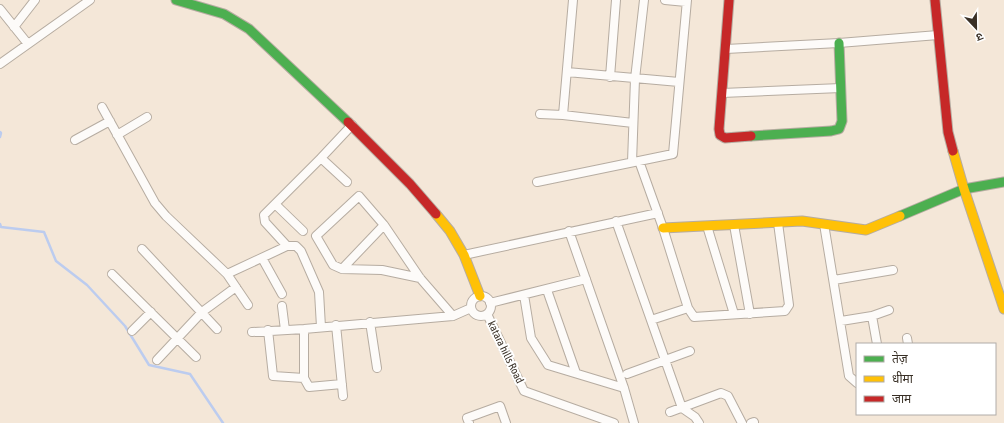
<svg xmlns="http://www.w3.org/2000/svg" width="1004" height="423" font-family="'Asap Condensed','Noto Sans Devanagari',sans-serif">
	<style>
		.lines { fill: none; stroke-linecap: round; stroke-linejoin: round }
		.stream { stroke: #bcccef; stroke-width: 2.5 }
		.street-casing { stroke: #b6aca1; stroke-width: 10 }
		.fast-casing { stroke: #b6aca1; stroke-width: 11 }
		.slow-casing { stroke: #b6aca1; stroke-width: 11 }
		.jam-casing { stroke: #b6aca1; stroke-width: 11 }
		.street { stroke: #fdfbf9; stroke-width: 8 }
		.fast { stroke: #4caf50; stroke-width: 9 }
		.slow { stroke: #ffc107; stroke-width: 9 }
		.jam { stroke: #c62828; stroke-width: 9 }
		.labels { text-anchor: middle; stroke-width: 4; stroke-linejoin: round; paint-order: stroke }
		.street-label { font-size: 11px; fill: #393026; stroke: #fff }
	</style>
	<rect width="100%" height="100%" fill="#f4e7d8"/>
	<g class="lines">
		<path class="stream" d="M0 132 1 133 0 137
			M0 224 1 227 44 232 56 261 87 285 125 326 149 365 190 374 223 423"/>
		<defs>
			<path id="street" d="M665 0 686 2
				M0 9 28 44
				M14 27 35 0
				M726 49 839 43 938 35
				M0 64 90 0
				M567 72 679 82
				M610 77 616 0
				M722 93 841 88
				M102 107 155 203 166 216 227 274 248 305
				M540 114 563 115 633 123
				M563 115 573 0
				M117 135 147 117
				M75 140 110 121
				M321 158 347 182
				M639 161 663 228 688 308 694 317 785 311 789 305 778 223
				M632 162 635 79 644 0
				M537 182 673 154 687 0
				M275 204 303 231
				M616 221 682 408 695 417 699 423
				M824 224 849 376 857 383
				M734 225 750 314
				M707 226 734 314
				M569 231 624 388 634 423
				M287 246H296L301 251 319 292 321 327
				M142 249 217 329
				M464 255 658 213
				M262 258 282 294
				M342 269 384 225
				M112 274 196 357
				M227 274 287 246 265 222 264 215 321 158 352 125
				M420 278 382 270 342 269 333 265 316 236 359 196 384 225 420 278 453 316
				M834 280 893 270
				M547 290 576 373
				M524 295 531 338 548 365 624 388
				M471 306a10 10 0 1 1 20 0a10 10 0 1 1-20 0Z
				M490 303 586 279
				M282 306 285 330
				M487 314 524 391 614 423
				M872 316 889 310
				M651 320 688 308
				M841 321 872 316 877 344
				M370 322 377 368
				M336 325 343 396
				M304 329V378L309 387 342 384
				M268 330 273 376 304 378
				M132 331 151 312
				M252 332 304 329 453 316 471 308
				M907 338 908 344
				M157 360 202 312 236 287
				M627 374 690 351
				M670 412 721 393 728 396 742 423
				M469 423 467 418 500 406 506 423
				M751 423 754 422V423"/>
			<path id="fast" d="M176 0 224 14 249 29 348 122
				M751 136 831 131 839 129 842 121 839 43
				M900 216 964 189 1004 182"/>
			<path id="slow" d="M953 151 964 189 1004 309
				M436 214 450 231 464 255 480 296
				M663 228 802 221 866 230 900 216"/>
			<path id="jam" d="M729 0 719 129 720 135 725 138 751 136
				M935 0 948 132 953 151
				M348 122 410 184 436 214"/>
		</defs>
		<use href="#street" class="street-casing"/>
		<use href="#fast" class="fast-casing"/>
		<use href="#slow" class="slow-casing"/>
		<use href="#jam" class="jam-casing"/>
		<use href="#street" class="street"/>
		<use href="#fast" class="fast"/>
		<use href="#slow" class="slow"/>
		<use href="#jam" class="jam"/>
	</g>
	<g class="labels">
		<g class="street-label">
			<text transform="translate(506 352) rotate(64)" y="4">katara hills Road</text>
		</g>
	</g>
	<rect x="856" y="343" width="140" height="72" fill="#ffffff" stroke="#b0aca8"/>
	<rect x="864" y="356" width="20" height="6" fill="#4caf50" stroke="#b0aca8"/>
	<text x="892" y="363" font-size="12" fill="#393026">तेज़</text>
	<rect x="864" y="376" width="20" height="6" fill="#ffc107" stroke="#b0aca8"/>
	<text x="892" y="383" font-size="12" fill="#393026">धीमा</text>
	<rect x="864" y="396" width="20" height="6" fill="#c62828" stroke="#b0aca8"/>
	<text x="892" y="403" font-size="12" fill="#393026">जाम</text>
	<g transform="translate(976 28) rotate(158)" stroke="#ffffff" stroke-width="3" paint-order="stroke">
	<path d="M0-3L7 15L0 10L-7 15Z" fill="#393026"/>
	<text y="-6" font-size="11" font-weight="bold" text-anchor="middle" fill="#393026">उ</text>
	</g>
</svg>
